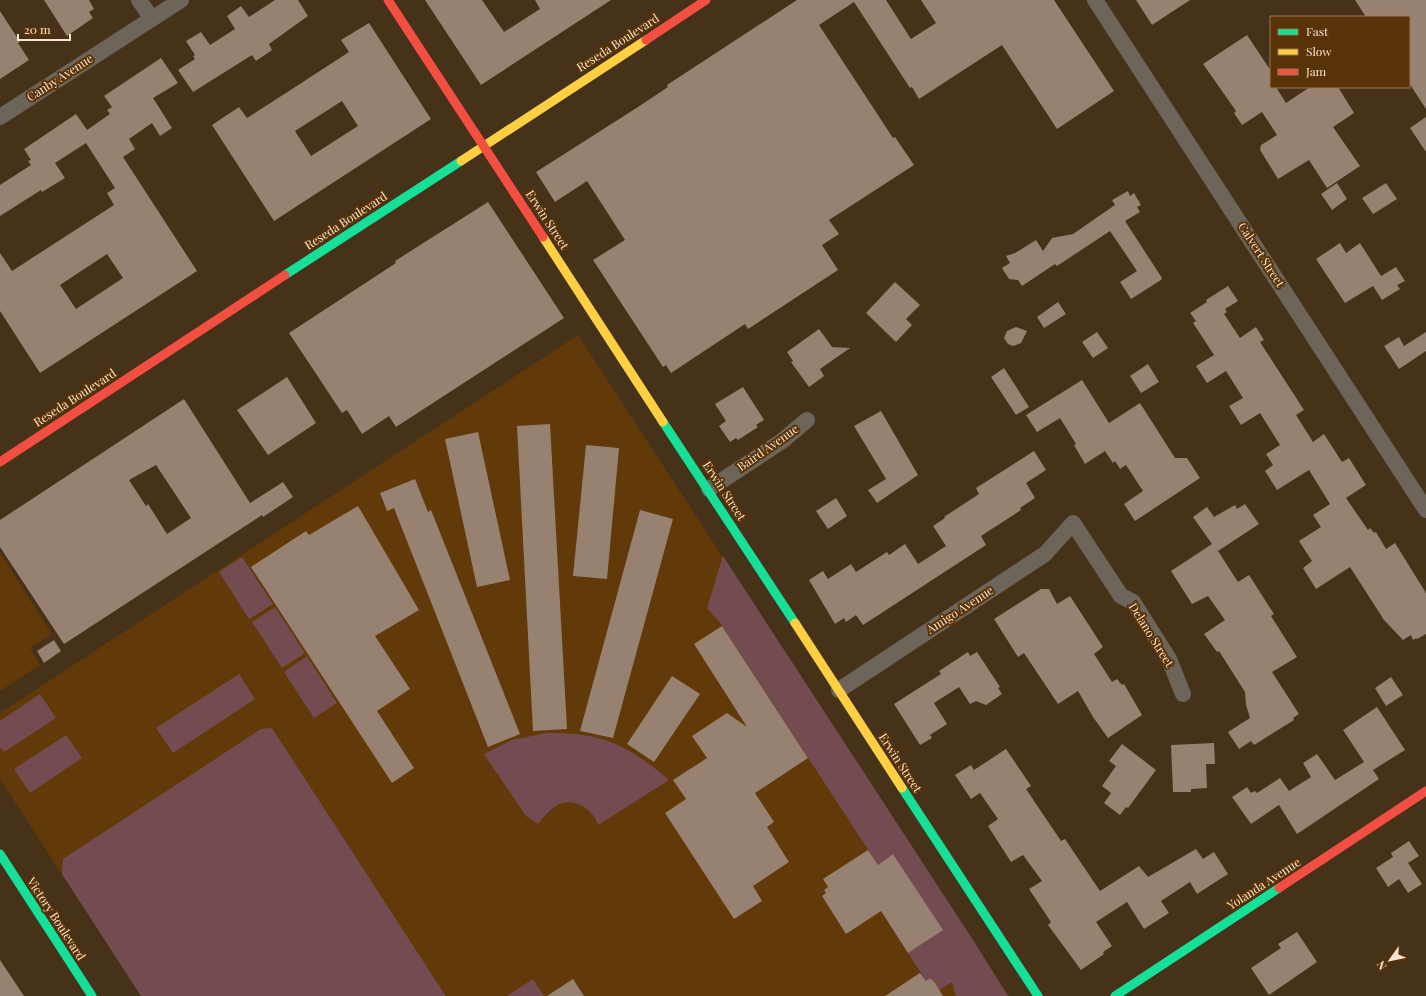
<svg xmlns="http://www.w3.org/2000/svg" width="1426" height="996" font-family="'Playfair Display',serif">
	<style>
		.built { fill: #623a09 }
		.green { fill: #744b50 }
		.building { fill: #978170; fill-rule: evenodd }
		.lines { fill: none; stroke-linecap: round; stroke-linejoin: round }
		.street { stroke: #6d645a; stroke-width: 16 }
		.fast { stroke: #16e098; stroke-width: 9 }
		.slow { stroke: #ffcf43; stroke-width: 9 }
		.jam { stroke: #f24e42; stroke-width: 9 }
		.labels { text-anchor: middle; stroke-width: 4; stroke-linejoin: round; paint-order: stroke }
		.street-label { font-size: 12px; fill: #fbe4cf; stroke: #583307 }
	</style>
	<rect width="100%" height="100%" fill="#463219"/>
	<path class="built" d="M578 335 1009 996H141L0 779V713Z
		M0 553 52 634 30 648 40 665 0 691Z"/>
	<path class="green" d="M723 556 973 940 1008 996H956L952 982 939 990 930 978 926 981 908 953 942 930 893 854 878 865 721 624 707 608Z
		M242 557 273 604 249 619 219 572Z
		M275 607 305 653 282 668 252 622Z
		M307 656 337 703 314 718 284 672Z
		M239 674 255 699 173 753 156 728Z
		M40 694 56 718 4 752 0 747V721Z
		M272 728 445 995V996H141L62 874 63 859 261 729Z
		M547 733C601 732 628 745 669 780L598 825C593 808 572 796 556 806 549 810 543 818 538 824L526 816 484 754 512 740Z
		M66 735 82 758 30 793 14 769Z
		M533 979 544 996H507Z"/>
	<path class="building" d="M44 0H89L94 9 89 12 93 18 67 36Z
		M275 0H298L308 16 269 44 272 50 256 61 252 55 193 92 178 70 195 59 193 56 195 55 186 41 201 32 210 45 235 29 227 16 241 6 249 17Z
		M425 0H482L504 32 540 9 535 0H611L481 85Z
		M797 0H886L911 39 936 23 921 0H1054L1114 91 1057 129 1002 45 919 99 912 87 910 88 854 2 819 25 893 138 895 137 914 165 829 220 839 234 822 245 838 270 748 329 745 324 671 373 666 365 663 367 593 260 625 240 587 181 555 202 536 172 638 107 668 87 667 85Z
		M1136 0H1190L1152 25Z
		M1355 0H1426V109L1409 83V17H1366Z
		M0 11 20 42 18 43 29 60 0 79Z
		M369 23 431 119 274 221 212 125 239 107 247 118 289 91 349 52 341 40ZM342 101 358 126 311 156 295 131Z
		M1247 35 1271 71V87H1276L1286 103 1310 87H1338L1354 113 1333 127 1360 166 1327 188 1309 160 1278 179 1260 150 1261 145 1277 135 1262 112 1242 125 1234 113 1236 111 1203 64Z
		M161 58 178 83 153 98 172 128 160 136 152 123 129 139 135 149 123 157 197 271 40 373 0 311V253L12 271 114 205 107 193 115 188 86 143 55 163 65 178 42 192 41 190 0 216V185L31 165 28 161 31 160 24 149 76 114 87 130 110 114 107 110 112 107 104 96ZM107 254 123 278 76 309 60 285Z
		M1426 117V152L1410 128Z
		M1337 183 1347 199 1332 210 1321 194Z
		M1386 183 1397 199 1373 214 1362 198Z
		M1128 191 1130 196 1134 193 1141 205 1137 207 1140 212 1125 221 1162 278 1161 280 1131 299 1120 282 1137 271 1110 231 1057 266 1055 264 1022 286 1018 280 1009 279 1002 268 1010 263 1006 256 1015 253 1036 240 1043 251 1052 238 1073 234 1115 205 1112 200Z
		M488 202 564 318 396 427 389 416 362 434 347 410 342 413 289 333 396 263 395 261Z
		M1340 243 1346 253 1360 243 1381 276 1396 267 1405 281 1397 285 1400 289 1382 300 1373 286 1345 303 1316 259Z
		M895 282 920 305 906 319 912 325 896 342 866 313Z
		M1228 286 1238 301 1225 309 1227 312 1224 314 1240 338 1256 327 1264 340 1260 342 1304 410 1296 415 1313 442 1324 434 1342 462 1349 458 1366 485 1346 498 1368 530 1370 528 1374 533 1376 532 1386 549 1395 543 1426 593V634L1417 639 1416 638 1413 640 1411 635 1403 640 1384 620 1350 567 1316 589 1303 568 1312 561 1299 541 1321 527 1313 515 1330 504 1309 470 1277 490 1265 471 1273 465 1266 454 1280 445 1260 413 1241 425 1229 406 1243 398 1226 371 1207 383 1196 366 1214 355 1193 323 1196 321 1190 313 1207 302 1206 300Z
		M1058 302 1066 314 1044 328 1037 317Z
		M1016 327 1027 331 1021 343 1013 346 1008 344 1004 338 1007 331Z
		M819 329 832 347 850 348 820 369 824 376 809 387 791 362 793 361 787 352Z
		M1097 332 1108 348 1093 358 1082 342Z
		M1426 332V351L1399 369 1384 346 1399 337 1404 346Z
		M1148 364 1159 382 1141 393 1130 376Z
		M1004 368 1029 407 1016 415 991 377Z
		M287 377 316 423 268 455 237 410Z
		M1082 380 1109 423 1140 403 1175 458H1187L1200 478 1135 521 1124 504 1143 491 1126 465 1120 469 1115 461 1113 463 1105 451 1085 464 1074 445 1076 444 1060 418 1037 432 1026 415Z
		M743 387 764 420 756 425 758 427 738 440 736 438 730 442 719 426 726 421 715 404Z
		M184 399 250 503 283 482 293 497 263 517 262 515 64 644 0 547V520ZM156 465 191 518 167 534 148 504 146 506 129 480Z
		M881 411 918 475 877 503 868 490 886 479 854 426Z
		M550 424 567 729 533 731 517 426Z
		M478 432 510 580 477 587 445 439Z
		M586 445 619 448 607 579 573 576Z
		M1034 451 1046 470 1026 483 1035 498 1020 508 1021 510 981 536 986 545 863 625 856 615 846 622 844 618 835 624 809 580 823 571 828 579 851 564 856 572 887 552 889 555 905 544 918 564 946 546 933 526 945 518 944 517 979 494 976 488Z
		M415 479 428 512 431 510 520 734 488 747 394 508 387 511 380 493Z
		M836 498 847 516 828 529 816 511Z
		M1245 504 1259 524 1218 551 1238 582 1249 575 1274 614 1271 616 1297 657 1272 672 1299 714 1293 718 1294 720 1254 745 1251 741 1239 749 1228 732 1250 718 1246 705 1245 692 1219 651 1217 652 1204 634 1225 620 1208 596 1192 604 1171 571 1212 544 1193 517 1207 507 1214 517 1235 505 1237 509Z
		M358 506 419 610 375 636 410 689 377 711 414 768 392 783 251 567 306 531 309 535Z
		M640 510 673 519 613 738 580 731Z
		M1041 589H1049L1057 604 1070 596 1103 647 1094 654 1112 682 1117 679 1122 685 1124 684 1142 715 1108 738 1093 717 1078 691 1058 704 1024 653 1018 657 994 619Z
		M722 626 808 758 755 793 774 822 767 827 789 862 753 886 762 901 734 919 665 813 686 799 673 780 707 758 692 736 727 713 747 727 694 644Z
		M54 640 61 651 44 663 37 651Z
		M968 652 970 656 977 652 1000 687 998 688 1002 694 986 705 976 701 970 704 959 687 934 703 947 724 930 735 932 738 920 745 894 704 941 674 939 671Z
		M672 676 700 694 654 762 627 744Z
		M1391 677 1403 695 1386 706 1375 688Z
		M1377 707 1405 750 1373 770 1379 779 1297 834 1279 805 1251 824 1232 797 1247 787 1251 793 1255 791 1257 793 1280 778 1289 791 1311 777 1303 763 1317 754 1335 780 1364 762 1343 730Z
		M1214 743 1215 764H1206L1207 788 1191 789V792H1173L1171 745Z
		M1122 744 1156 770 1128 808 1126 807 1120 815 1104 803 1111 793 1102 786 1116 766 1109 761Z
		M1006 749 1031 786 1026 789 1061 841 1065 839 1100 891 1139 866 1148 877 1196 849 1203 859 1214 852 1228 874 1197 894 1190 882 1161 901 1169 913 1144 929 1127 902 1096 922 1112 946 1103 952 1104 954 1081 970 1048 925 1051 922 1029 889 1042 881 1023 855 1011 862 988 826 998 819 980 793 971 799 955 775 971 765 974 770Z
		M1409 841 1419 856 1408 863 1422 884 1408 893 1399 879 1388 887 1376 868 1393 857 1391 853Z
		M868 850 878 865 893 854 943 930 908 953 881 911 846 934 822 896 826 893 824 890 828 887 823 879Z
		M1297 932 1317 962 1269 995 1251 968 1281 948 1278 944Z
		M0 960 24 996H0Z
		M920 973 926 981 930 978 935 983 943 996H885Z
		M573 979 584 996H547Z"/>
	<g class="lines">
		<path class="street" d="M139 0 152 19
			M1095 0 1426 510
			M0 117 181 0
			M709 489 782 441 807 420
			M839 690 1045 554 1073 523 1121 596 1133 602 1169 659 1183 694"/>
		<path class="fast" d="M285 275 461 161
			M663 422 795 623
			M902 788 1038 996
			M0 854 92 996
			M1115 996 1279 888"/>
		<path class="slow" d="M461 161 646 40
			M543 237 663 422
			M795 623 902 788"/>
		<path class="jam" d="M388 0 543 237
			M646 40 706 0
			M0 462 285 275
			M1279 888 1426 791"/>
	</g>
	<g class="labels">
		<g class="street-label">
			<text transform="translate(618 43) rotate(-33)" y="4">Reseda Boulevard</text>
			<text transform="translate(60 78) rotate(-33)" y="4">Canby Avenue</text>
			<text transform="translate(547 220) rotate(57)" y="4">Erwin Street</text>
			<text transform="translate(346 221) rotate(-33)" y="4">Reseda Boulevard</text>
			<text transform="translate(1261 255) rotate(57)" y="4">Calvert Street</text>
			<text transform="translate(75 398) rotate(-33)" y="4">Reseda Boulevard</text>
			<text transform="translate(768 448) rotate(-35)" y="4">Baird Avenue</text>
			<text transform="translate(724 491) rotate(57)" y="4">Erwin Street</text>
			<text transform="translate(960 610) rotate(-33)" y="4">Amigo Avenue</text>
			<text transform="translate(1151 635) rotate(58)" y="4">Delano Street</text>
			<text transform="translate(900 763) rotate(57)" y="4">Erwin Street</text>
			<text transform="translate(1264 884) rotate(-33)" y="4">Yolanda Avenue</text>
			<text transform="translate(56 919) rotate(57)" y="4">Victory Boulevard</text>
		</g>
	</g>
	<rect x="1270" y="16" width="140" height="72" fill="#583307" stroke="#997a57"/>
	<rect x="1278" y="29" width="20" height="6" fill="#16e098" stroke="#997a57"/>
	<text x="1306" y="36" font-size="12" fill="#fbe4cf">Fast</text>
	<rect x="1278" y="49" width="20" height="6" fill="#ffcf43" stroke="#997a57"/>
	<text x="1306" y="56" font-size="12" fill="#fbe4cf">Slow</text>
	<rect x="1278" y="69" width="20" height="6" fill="#f24e42" stroke="#997a57"/>
	<text x="1306" y="76" font-size="12" fill="#fbe4cf">Jam</text>
	<g transform="translate(1390 960) rotate(237)" stroke="#583307" stroke-width="3" paint-order="stroke">
	<path d="M0-3L7 15L0 10L-7 15Z" fill="#fbe4cf"/>
	<text y="-6" font-size="11" font-weight="bold" text-anchor="middle" fill="#fbe4cf">N</text>
	</g>
	<path d="M18 34v6h52v-6" fill="none" stroke="#fbe4cf" stroke-width="2"/>
	<text x="24" y="34" font-size="12" fill="#fbe4cf" stroke="#583307" stroke-width="3" paint-order="stroke">20 m</text>
</svg>
